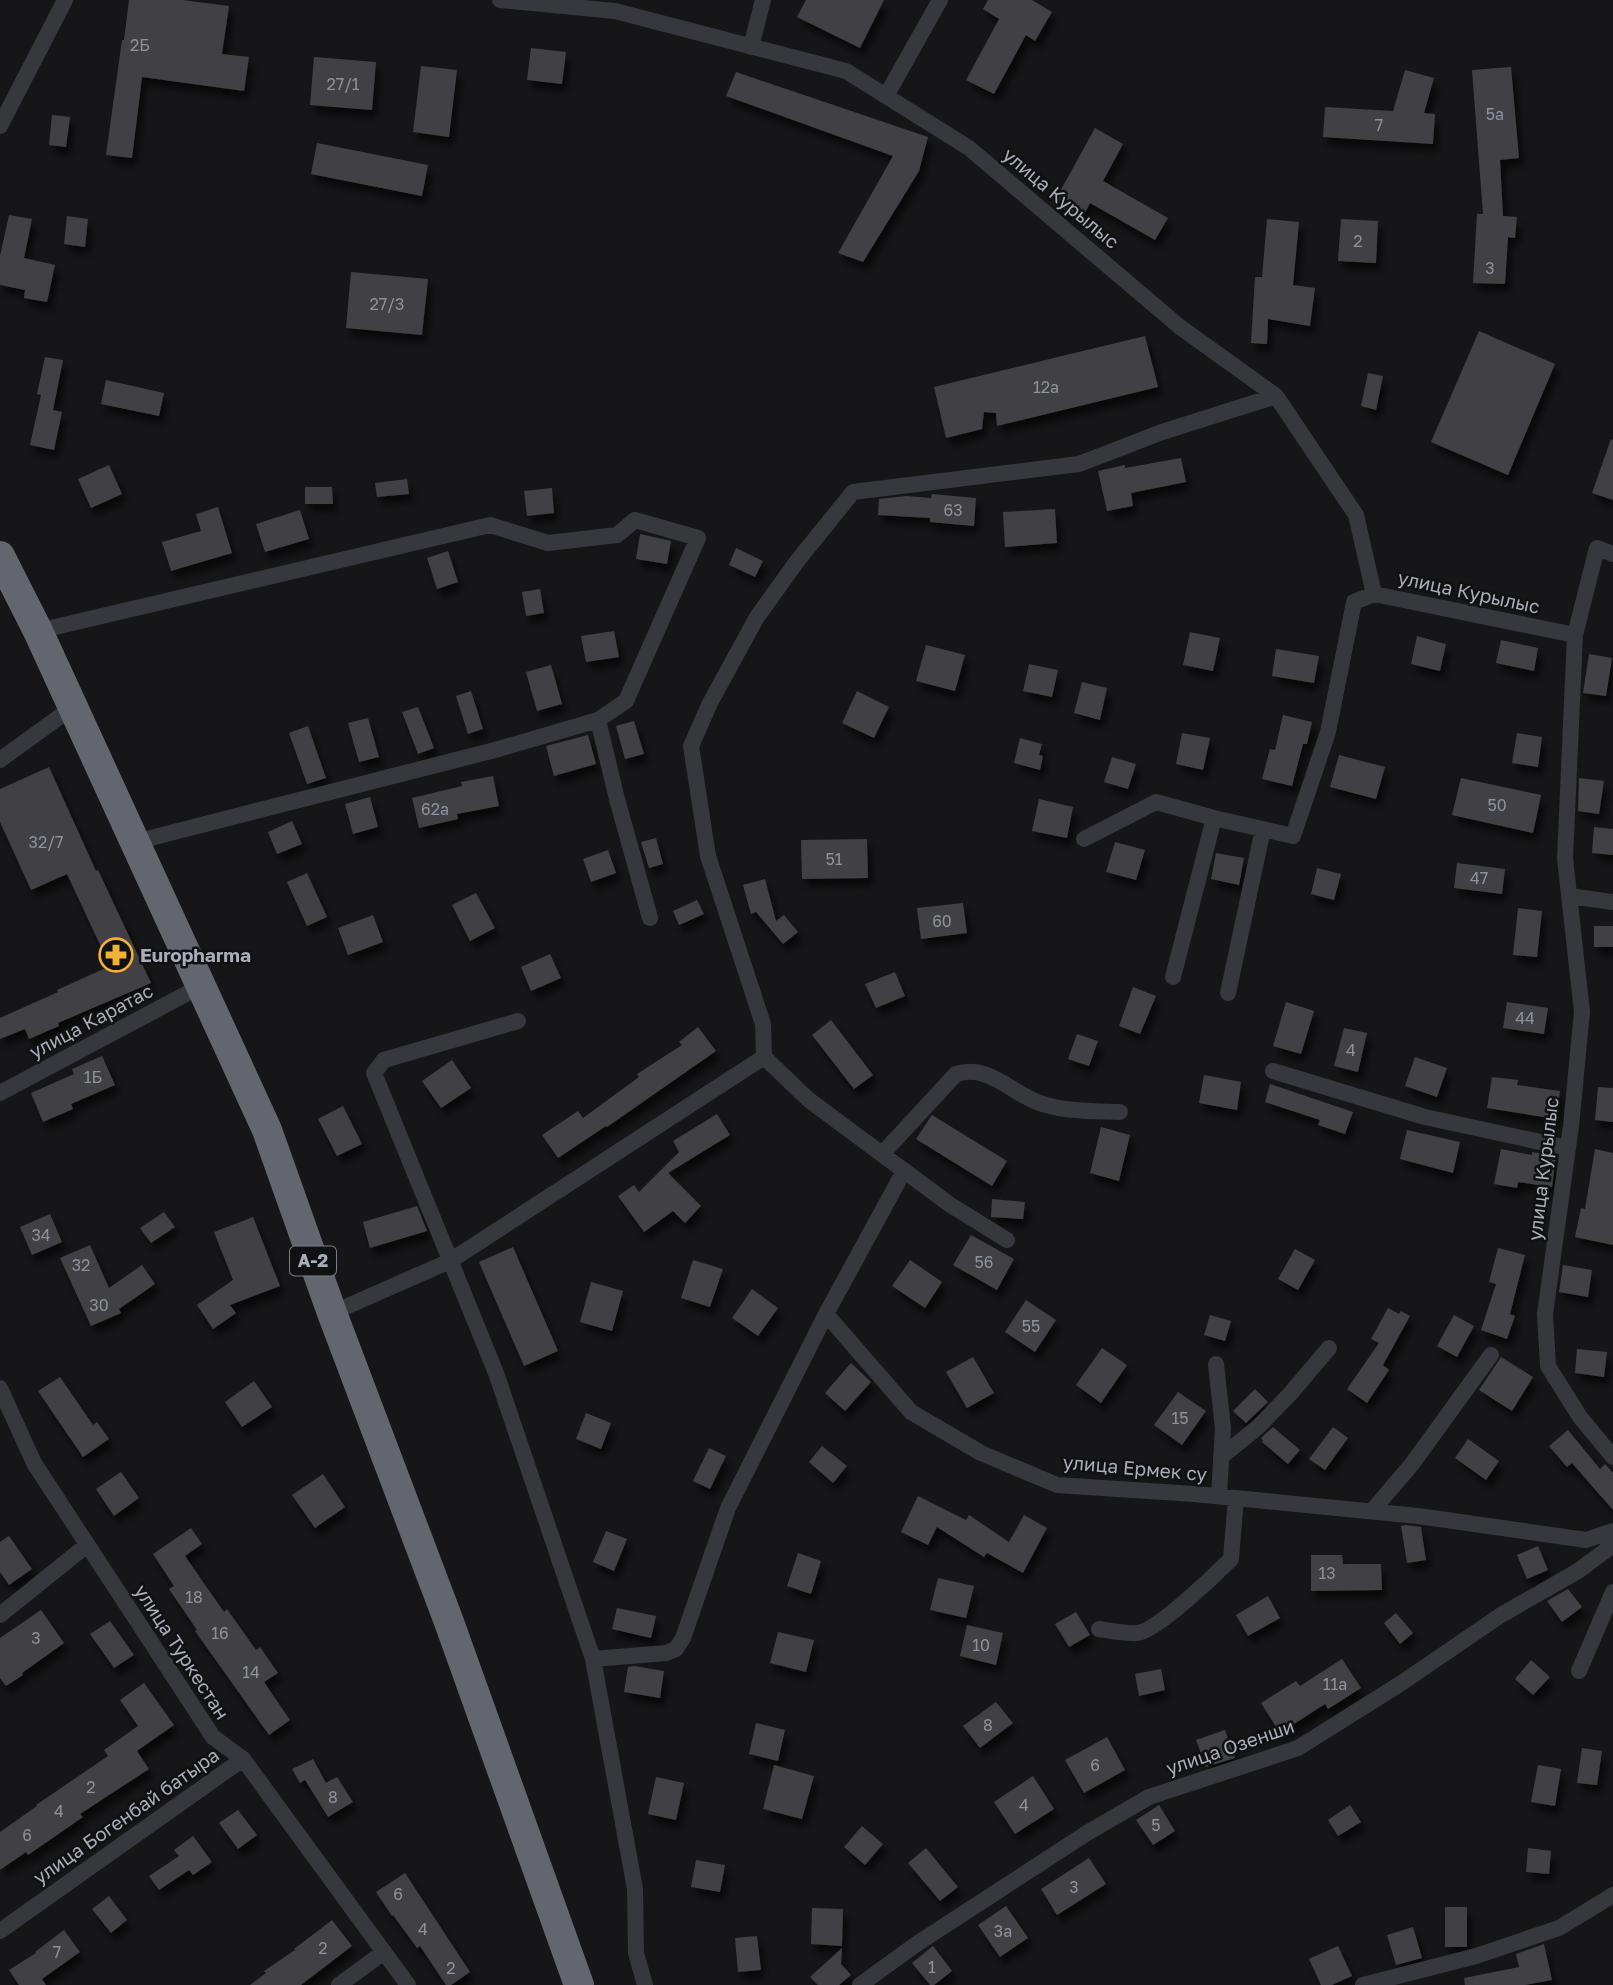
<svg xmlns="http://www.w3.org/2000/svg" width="1613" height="1985" font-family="'Golos Text',sans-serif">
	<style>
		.building { fill: #404145; filter: url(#shadow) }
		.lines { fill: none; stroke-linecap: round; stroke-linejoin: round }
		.street { stroke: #37383d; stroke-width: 16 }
		.highway { stroke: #63666e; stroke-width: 30 }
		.labels { text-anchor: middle; stroke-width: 5; stroke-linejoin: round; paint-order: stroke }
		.number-label { font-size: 16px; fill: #8e929b }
		.shield { fill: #111113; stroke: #7b7e86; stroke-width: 2 }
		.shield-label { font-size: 18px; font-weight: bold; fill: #a8adb8 }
		.street-label { font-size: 19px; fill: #a8adb8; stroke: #111113 }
		.poi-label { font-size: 19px; font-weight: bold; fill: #a8adb8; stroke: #111113; text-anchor: start }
	</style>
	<defs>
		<filter id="shadow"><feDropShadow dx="4.5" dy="8" stdDeviation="3.5" flood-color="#0009"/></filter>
	</defs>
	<rect width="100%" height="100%" fill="#161618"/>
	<path class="building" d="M129 0H182L229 6 222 54 249 57 244 91 142 77 132 158 106 155 122 40H124Z
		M806 0H884L860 48 797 17Z
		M988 0H1032L1052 12 1035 41 1026 35 994 94 966 80 999 19 983 9Z
		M531 48 566 52 562 84 527 80Z
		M314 57 376 62 372 110 310 105Z
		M421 66 457 70 449 137 413 132Z
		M1511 67 1519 158 1500 160 1503 216 1517 217 1515 238 1508 237 1505 284 1473 283 1477 214H1483L1472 70Z
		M1405 70 1434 78 1424 113 1435 114 1433 144 1323 137 1325 107 1393 111Z
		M736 72 928 137 919 171 863 262 838 253 893 156 726 96Z
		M52 115 70 117 66 147 49 145Z
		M1095 128 1123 144 1103 181 1168 218 1155 240 1090 203 1082 219 1053 204Z
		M317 143 428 165 422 196 311 174Z
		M9 215 32 219 24 258 55 265 47 302 24 298 25 290 0 285V256Z
		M67 216 88 219 85 247 64 244Z
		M1267 219 1299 222 1293 285 1315 288 1310 326 1268 319 1267 344 1251 343 1255 277H1262Z
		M1341 219 1378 221 1376 263 1338 261Z
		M351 272 428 279 422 335 346 328Z
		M1479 331 1555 364 1508 475 1431 442Z
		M1145 336 1158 387 997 426 996 413 984 412 982 429 946 438 934 387Z
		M45 357 63 360 53 410 62 412 54 450 30 445 41 395 37 394Z
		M1368 373 1383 376 1376 410 1361 406Z
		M106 380 164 393 159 416 101 404Z
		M1611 439 1613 440V500L1592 493Z
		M1181 458 1186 482 1131 493 1133 506 1107 511 1098 471 1125 465V468Z
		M109 465 122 494 91 508 78 479Z
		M407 479 409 494 377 497 375 483Z
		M305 487H332L333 504H305Z
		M552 488 554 513 527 516 524 491Z
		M932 494 976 498 974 526 930 522V518L878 515 879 499 906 496 931 498Z
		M218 507 232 553 171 571 162 542 201 531 196 514Z
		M1055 509 1057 543 1005 547 1003 512Z
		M300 510 309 539 265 552 256 524Z
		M640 534 671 541 667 564 636 559Z
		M736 548 763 561 755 577 729 565Z
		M448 551 458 582 437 589 427 558Z
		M540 589 544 613 526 616 522 592Z
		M614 631 619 657 586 662 581 636Z
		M1190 632 1220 638 1213 671 1183 665Z
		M1417 636 1446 644 1440 671 1411 664Z
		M1501 640 1538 648 1534 671 1496 663Z
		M926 645 965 655 955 691 916 681Z
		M1276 649 1319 656 1314 683 1272 676Z
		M1589 654 1612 658 1606 696 1583 693Z
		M1029 664 1058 670 1052 697 1023 691Z
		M551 665 562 704 537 711 526 672Z
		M1082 682 1107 688 1100 720 1074 713Z
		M471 691 483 729 468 734 456 696Z
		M857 691 889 707 874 738 842 723Z
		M418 707 434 748 418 754 402 712Z
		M1283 715 1312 722 1307 744H1303L1292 786 1262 779 1270 749 1275 750Z
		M368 718 379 757 359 762 348 723Z
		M634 721 644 754 625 759 616 726Z
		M308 726 326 778 307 784 289 733Z
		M1182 733 1210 738 1203 770 1176 764Z
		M1517 733 1542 737 1538 767 1512 763Z
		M588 735 596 764 554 776 546 746Z
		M1020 738 1042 744 1039 755 1043 756 1040 770 1014 763Z
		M1339 755 1385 767 1376 799 1330 787Z
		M1112 757 1136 764 1128 789 1104 782Z
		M49 767 96 871 98 870 151 983 58 1023 59 1026 29 1039 25 1029 0 1039V1018L58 992 57 990 110 966 67 874 31 890 0 822V789Z
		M493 776 499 806 457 814 458 819 419 828 412 798 462 786 461 782Z
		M1461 778 1541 795 1533 833 1452 815Z
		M1579 778 1604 781 1599 814 1578 811Z
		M370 797 378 827 353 834 345 804Z
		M1039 799 1073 807 1067 838 1032 831Z
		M292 821 302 844 277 854 268 832Z
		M1594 827 1613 829V855L1592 853Z
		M656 838 663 864 649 868 641 842Z
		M867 839 868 878 802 879 801 840Z
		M1115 842 1145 850 1136 880 1106 872Z
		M608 850 616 873 591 882 583 859Z
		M1216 853 1244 858 1239 885 1211 879Z
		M1457 863 1505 869 1502 894 1454 888Z
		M1317 868 1341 874 1334 900 1311 894Z
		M307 873 327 917 307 926 287 882Z
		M765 879 776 921 784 915 798 932 783 944 756 912 751 914 743 885Z
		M476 893 495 928 470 941 452 905Z
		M697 900 704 914 679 925 673 911Z
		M963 903 967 933 921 939 917 908Z
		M1518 908 1542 911 1537 957 1513 955Z
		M373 915 383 942 348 955 338 928Z
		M1594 926H1613V947H1594Z
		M550 954 561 978 531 991 521 967Z
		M895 972 905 996 876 1008 865 984Z
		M1133 987 1156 996 1140 1034 1119 1026Z
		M1286 1002 1314 1011 1301 1054 1273 1046Z
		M1507 1002 1548 1008 1544 1034 1503 1028Z
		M831 1020 873 1075 854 1089 812 1035Z
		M698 1027 716 1051 607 1127 606 1126 558 1158 542 1135 578 1111 583 1118 639 1077 637 1074 682 1045 679 1042Z
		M1344 1028 1367 1033 1358 1072 1334 1066Z
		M1077 1034 1098 1041 1089 1066 1068 1059Z
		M102 1056 115 1085 71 1104 73 1109 43 1122 31 1093 74 1074 72 1069Z
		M1415 1057 1447 1068 1437 1097 1405 1086Z
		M452 1060 471 1088 441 1108 422 1081Z
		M1204 1075 1241 1082 1237 1110 1199 1103Z
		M1492 1077 1518 1080 1517 1085 1560 1091 1556 1119 1487 1108Z
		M1270 1084 1353 1112 1345 1134 1318 1125 1320 1120 1265 1102Z
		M1598 1087 1613 1088V1122L1595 1120Z
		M343 1106 362 1144 337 1156 318 1119Z
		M717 1114 730 1135 668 1173 701 1206 685 1223 673 1211 644 1232 618 1196 634 1185 639 1192 679 1152 673 1141Z
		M932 1115 1007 1161 992 1186 916 1139Z
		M1101 1127 1130 1135 1119 1181 1090 1173Z
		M1407 1130 1460 1142 1453 1173 1400 1159Z
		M1501 1149 1532 1155V1152L1556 1156 1552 1187 1518 1182 1517 1188 1494 1184Z
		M1595 1149 1613 1153V1245L1575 1237 1581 1208 1585 1209Z
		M992 1199 1025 1202 1023 1219 991 1217Z
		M417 1206 427 1231 370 1248 363 1222Z
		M164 1212 175 1227 151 1243 140 1228Z
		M50 1214 62 1242 32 1255 20 1227Z
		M253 1217 280 1286 230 1305 236 1313 213 1329 197 1305 233 1280 214 1232Z
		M971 1235 1014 1259 997 1290 953 1265Z
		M90 1245 109 1288 142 1265 155 1284 119 1309 121 1313 91 1326 60 1258Z
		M513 1247 558 1351 524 1366 479 1262Z
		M1498 1248 1525 1255 1510 1314 1515 1316 1507 1339 1481 1330 1496 1284 1489 1282Z
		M1295 1249 1315 1260 1298 1290 1278 1279Z
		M693 1260 723 1269 710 1307 681 1298Z
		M910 1260 942 1282 925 1308 892 1286Z
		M1563 1265 1592 1270 1588 1297 1559 1292Z
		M591 1282 623 1291 612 1331 580 1322Z
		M752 1289 778 1308 758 1336 732 1318Z
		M1026 1300 1056 1320 1035 1352 1005 1332Z
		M1388 1308 1399 1314 1401 1311 1410 1316 1383 1365 1389 1370 1367 1403 1347 1389 1379 1343 1371 1339Z
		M1210 1315 1231 1321 1225 1341 1204 1335Z
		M1454 1315 1474 1326 1457 1357 1437 1346Z
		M1102 1348 1127 1365 1101 1403 1076 1385Z
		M1577 1349 1607 1352 1604 1377 1575 1373Z
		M973 1357 994 1393 967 1408 946 1372Z
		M1501 1357 1533 1377 1512 1411 1479 1390Z
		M851 1363 871 1382 845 1411 825 1393Z
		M60 1377 93 1425 97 1422 109 1439 83 1457 38 1391Z
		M254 1381 272 1407 242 1427 225 1402Z
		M1255 1389 1268 1402 1246 1423 1233 1411Z
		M1178 1392 1206 1411 1182 1445 1154 1425Z
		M586 1413 611 1423 601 1449 576 1439Z
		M1273 1427 1300 1450 1288 1464 1262 1442 1263 1441 1261 1438Z
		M1333 1427 1348 1438 1325 1470 1309 1459Z
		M1568 1430 1600 1469 1605 1464 1613 1473V1510L1572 1463 1567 1467 1549 1446Z
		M1468 1439 1499 1461 1486 1480 1455 1458Z
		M822 1446 847 1466 833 1483 809 1462Z
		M709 1448 726 1456 710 1489 693 1481Z
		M121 1472 139 1498 114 1516 96 1489Z
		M323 1474 345 1507 315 1528 292 1495Z
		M918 1496 966 1520 969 1515 1009 1542 1024 1515 1047 1528 1023 1573 987 1553 984 1557 937 1527 928 1545 901 1532Z
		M1406 1525 1421 1527 1426 1560 1407 1563 1401 1526Z
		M191 1528 202 1544 185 1556 224 1612 227 1609 256 1650 260 1647 278 1673 264 1682 290 1720 269 1735 195 1631 197 1630 169 1589 174 1586 153 1554Z
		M606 1531 627 1539 614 1571 593 1562Z
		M9 1536 32 1569 9 1585 0 1572V1542Z
		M1538 1546 1548 1570 1527 1579 1517 1555Z
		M798 1553 821 1561 811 1594 787 1586Z
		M1311 1555H1342L1343 1564H1381L1382 1590 1311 1591Z
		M938 1578 974 1586 966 1618 930 1610Z
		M1568 1589 1582 1607 1562 1622 1547 1601Z
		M1268 1596 1280 1618 1248 1636 1236 1615Z
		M617 1608 656 1616 651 1638 612 1629Z
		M41 1610 64 1643 22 1673 23 1675 6 1686 0 1678V1638Z
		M1076 1612 1090 1635 1069 1647 1055 1624Z
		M1396 1613 1413 1633 1400 1644 1384 1623Z
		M110 1621 134 1655 114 1668 90 1634Z
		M967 1625 1003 1633 996 1665 960 1656Z
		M778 1632 814 1640 806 1672 770 1663Z
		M1342 1659 1361 1688 1328 1709 1325 1704 1280 1733 1261 1703 1296 1681 1300 1686Z
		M1531 1660 1550 1677 1533 1695 1515 1679Z
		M634 1666 664 1671 660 1698 624 1692 628 1667Z
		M1161 1669 1165 1690 1139 1696 1135 1674Z
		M144 1683 174 1725 137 1751 149 1769 80 1814 83 1817 28 1855 26 1852 0 1870V1832L37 1806 36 1805 108 1756 104 1750 138 1726 120 1700Z
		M996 1702 1013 1723 980 1748 963 1726Z
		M756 1723 785 1730 778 1761 749 1754Z
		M1225 1730 1235 1758 1206 1767 1196 1740Z
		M1107 1737 1125 1770 1084 1793 1065 1760Z
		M1582 1748 1602 1751 1597 1785 1577 1783Z
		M313 1759 326 1783 337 1777 353 1802 328 1817 305 1780 300 1783 292 1769Z
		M774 1765 814 1776 802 1819 763 1809Z
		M1538 1765 1561 1769 1555 1806 1531 1802Z
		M1033 1776 1054 1809 1015 1834 994 1802Z
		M656 1777 684 1783 676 1820 648 1814Z
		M1159 1805 1175 1831 1153 1845 1136 1820Z
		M1350 1805 1361 1822 1338 1836 1328 1820Z
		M238 1810 257 1835 238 1849 219 1823Z
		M862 1826 883 1844 865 1865 844 1847Z
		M193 1836 212 1862 193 1875 189 1870 159 1890 149 1876 179 1856 174 1850Z
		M926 1848 958 1887 940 1901 908 1863Z
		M1528 1848 1551 1851 1549 1874 1526 1872Z
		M1089 1858 1106 1884 1057 1915 1041 1889Z
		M696 1860 725 1865 720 1892 691 1887Z
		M405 1873 470 1972 451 1985H446L420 1946 417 1948 393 1915 392 1916 376 1892Z
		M109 1896 127 1920 111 1933 92 1909Z
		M1006 1906 1028 1938 1000 1957 978 1925Z
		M1445 1907H1467V1947H1445Z
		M812 1908 843 1909 842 1946 811 1944Z
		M332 1920 352 1946 301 1985H250L266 1973 264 1971 295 1950 294 1949Z
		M1413 1927 1422 1958 1396 1965 1387 1935Z
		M64 1930 80 1952 42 1979 46 1985H19L9 1970 36 1953 35 1952Z
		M757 1936 761 1970 738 1972 735 1938Z
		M1544 1944 1552 1980 1525 1985H1465L1464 1978 1519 1967 1516 1954Z
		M933 1946 952 1971 934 1985H930L912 1963Z
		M1338 1946 1352 1976 1332 1985H1321L1309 1959Z
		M842 1948 841 1964 851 1975 839 1985H818L810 1977Z"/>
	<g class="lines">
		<path class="street" d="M500 0 615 11 846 71 969 148 1180 327 1276 396 1356 515 1374 594 1575 635 1565 858 1582 1012 1571 1126 1545 1314 1548 1366 1580 1417 1613 1457
			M751 47 763 0
			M886 96 940 0
			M0 126 65 0
			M38 631 490 525 548 543 617 535 635 520 698 538 626 701 598 720
			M1575 635 1597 548 1613 554
			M0 760 73 707
			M1084 839 1156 802 1214 818 1293 836 1328 732 1354 602 1374 594
			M135 842 495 750 598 720 617 799 650 918
			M1569 896 1613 902
			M1173 977 1214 818
			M1228 993 1263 829
			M518 1021 384 1060 374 1073 496 1373 593 1659 635 1889 636 1953 645 1985
			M764 1057 763 1024 708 856 691 746 710 703 757 617 798 560 853 492 1079 464 1162 432 1276 396
			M1273 1071 1425 1117 1568 1148
			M0 1093 201 986
			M882 1154 956 1074C988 1064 1009 1091 1037 1102 1063 1112 1093 1111 1120 1112
			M332 1313 450 1261 764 1057 809 1100 949 1204 1007 1240
			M826 1314 904 1171
			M1216 1364 1223 1428 1219 1496
			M0 1388 34 1463 213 1737 243 1759 408 1985
			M1221 1457 1258 1427 1290 1394 1329 1348
			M1372 1511 1412 1464 1491 1355
			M0 1615 87 1545
			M1099 1629C1111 1631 1125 1634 1137 1633 1156 1632 1216 1574 1231 1559L1236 1498
			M593 1659 666 1653 676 1649 683 1638 728 1508 826 1314 911 1412 981 1453 1057 1485 1194 1494 1418 1516 1586 1540 1613 1531
			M1579 1671 1613 1592
			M0 1931 243 1759
			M339 1985 384 1952
			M860 1985 915 1945 1087 1833 1149 1797 1298 1748 1400 1684 1501 1615 1578 1571 1613 1545
			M1363 1985 1476 1956 1559 1928 1613 1895"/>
		<path class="highway" d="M0 556 38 631 267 1130 332 1313 449 1622 579 1985"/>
	</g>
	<defs>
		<symbol id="pharmacy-ring" viewBox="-11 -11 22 22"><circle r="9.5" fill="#111113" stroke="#f2b134" stroke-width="1.5"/><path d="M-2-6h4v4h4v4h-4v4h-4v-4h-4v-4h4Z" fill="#f2b134"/></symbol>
	</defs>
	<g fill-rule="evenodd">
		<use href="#pharmacy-ring" x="97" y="936" width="38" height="38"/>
	</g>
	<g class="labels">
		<g class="number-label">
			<text x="140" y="51">2Б</text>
			<text x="343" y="90">27/1</text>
			<text x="1495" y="120">5а</text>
			<text x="1379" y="131">7</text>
			<text x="1358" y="247">2</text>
			<text x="1490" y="274">3</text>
			<text x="387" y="310">27/3</text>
			<text x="1046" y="393">12а</text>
			<text x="953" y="516">63</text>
			<text x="1497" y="811">50</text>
			<text x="435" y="815">62а</text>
			<text x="46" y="848">32/7</text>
			<text x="834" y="865">51</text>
			<text x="1479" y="884">47</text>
			<text x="942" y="927">60</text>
			<text x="1525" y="1024">44</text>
			<text x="1351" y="1056">4</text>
			<text x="93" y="1083">1Б</text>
			<text x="41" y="1241">34</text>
			<text x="984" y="1268">56</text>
			<text x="81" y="1271">32</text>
			<text x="99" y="1311">30</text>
			<text x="1031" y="1332">55</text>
			<text x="1180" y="1424">15</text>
			<text x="1327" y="1579">13</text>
			<text x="194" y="1603">18</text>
			<text x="220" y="1639">16</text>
			<text x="36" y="1644">3</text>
			<text x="981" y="1651">10</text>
			<text x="251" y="1678">14</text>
			<text x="1335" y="1690">11а</text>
			<text x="988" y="1731">8</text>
			<text x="1095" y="1771">6</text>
			<text x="91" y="1793">2</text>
			<text x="333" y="1803">8</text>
			<text x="1024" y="1811">4</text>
			<text x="59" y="1817">4</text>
			<text x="1156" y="1831">5</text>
			<text x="27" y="1841">6</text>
			<text x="1074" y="1893">3</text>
			<text x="398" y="1900">6</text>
			<text x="423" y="1935">4</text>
			<text x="1003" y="1937">3а</text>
			<text x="323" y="1954">2</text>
			<text x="57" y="1958">7</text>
			<text x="932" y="1973">1</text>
			<text x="451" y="1974">2</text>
		</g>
		<rect class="shield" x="290" y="1246.5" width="46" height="29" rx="5"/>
		<g class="shield-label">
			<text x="313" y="1267">A-2</text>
		</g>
		<g class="street-label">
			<text transform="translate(1061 198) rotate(40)" y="7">улица Курылыс</text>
			<text transform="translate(1469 592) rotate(12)" y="7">улица Курылыс</text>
			<text transform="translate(91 1021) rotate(-28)" y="7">улица Каратас</text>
			<text transform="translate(1543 1169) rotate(-83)" y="7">улица Курылыс</text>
			<text transform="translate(1135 1468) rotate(5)" y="7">улица Ермек су</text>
			<text transform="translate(182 1652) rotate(57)" y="7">улица Туркестан</text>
			<text transform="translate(1230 1747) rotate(-19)" y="7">улица Озенши</text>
			<text transform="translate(126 1816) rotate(-35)" y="7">улица Богенбай батыра</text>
		</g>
		<g class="poi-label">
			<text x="140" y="962">Europharma</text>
		</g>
	</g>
</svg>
